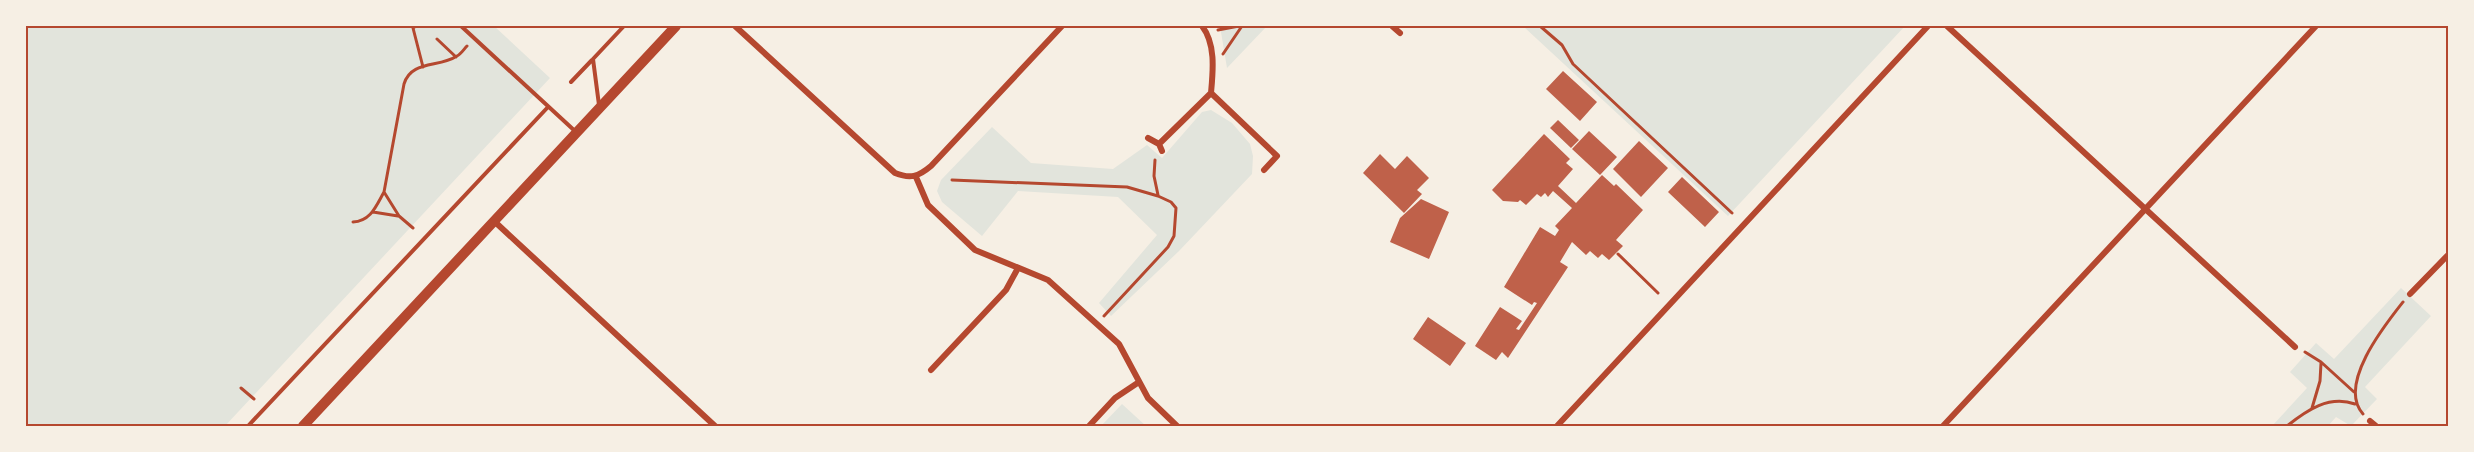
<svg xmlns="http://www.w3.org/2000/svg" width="2474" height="452" font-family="Overpass,sans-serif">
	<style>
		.green { fill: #e2e4dc }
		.building { fill: #bf614a }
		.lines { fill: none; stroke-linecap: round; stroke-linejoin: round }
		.path { stroke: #b5482f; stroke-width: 3 }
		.service { stroke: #b5482f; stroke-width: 4 }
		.minor { stroke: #b5482f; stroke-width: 6 }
		.secondary { stroke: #b5482f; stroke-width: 10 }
		.neatline { fill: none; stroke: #b5482f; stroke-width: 2 }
	</style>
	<rect width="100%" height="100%" fill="#f6efe4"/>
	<path class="green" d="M26 26H494L550 78 225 426H26Z
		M1220 26H1267L1227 68Z
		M1523 26H1905L1728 216Z
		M1211 110 1232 123 1250 144 1253 156 1252 174 1179 251 1111 316 1099 303 1157 235 1118 197 1018 191 982 236 942 202 937 191 941 180 992 127 1031 163 1113 169 1147 145 1162 158 1202 112Z
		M2401 288 2431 316 2365 387 2377 399 2351 426 2336 417 2328 426H2272L2307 388 2290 372 2316 343 2334 359Z
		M1122 404 1146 426H1101Z"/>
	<path class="building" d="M1563 71 1597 102 1580 121 1546 89Z
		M1558 120 1579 140 1571 148 1550 128Z
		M1589 131 1617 157 1600 175 1572 149Z
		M1544 134 1570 159 1566 163 1573 169 1558 186 1576 203 1602 175 1614 186 1616 184 1643 210 1616 240 1623 246 1609 260 1602 254 1598 258 1590 251 1586 255 1572 242 1560 262 1568 267 1508 358 1502 352 1496 360 1475 346 1500 307 1522 321 1516 329 1519 330 1537 303 1534 302 1532 305 1504 287 1540 227 1555 236 1559 230 1555 226 1572 208 1553 191 1548 197 1545 193 1541 197 1537 194 1526 205 1520 200 1518 202 1503 201 1492 190Z
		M1639 141 1668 168 1641 197 1613 169Z
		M1380 154 1395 169 1407 156 1429 178 1417 190 1422 194 1404 213 1363 173Z
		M1682 177 1719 212 1705 227 1668 192Z
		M1421 199 1449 212 1429 259 1390 242 1400 218Z
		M1428 317 1466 343 1450 366 1413 339Z"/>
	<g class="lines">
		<path class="path" d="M416 26 413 28 423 67
			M1540 26 1562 45 1573 64 1732 213
			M1218 30 1239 26
			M437 39 456 57
			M1223 54 1242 26
			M1155 160 1154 176 1158 195
			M952 180 1127 187 1158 196 1171 202 1176 208 1174 236 1168 247 1104 316
			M373 212 398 216
			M353 222C371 221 376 206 384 192
			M413 228 399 216 384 192 404 84C411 60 439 68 457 56 461 54 464 49 467 46
			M1618 254 1658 293
			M2305 352 2321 362 2354 392
			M241 388 254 399
			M2312 408 2320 381 2321 363
			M2363 414C2337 385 2384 326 2403 302
			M2287 426C2307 410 2329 395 2355 404"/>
		<path class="service" d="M461 26 576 132
			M571 82 592 60
			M599 105 593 59 624 26
			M248 426 548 107"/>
		<path class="minor" d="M735 26 895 173C910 179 918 177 931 166L1062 26
			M1202 26C1216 44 1213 71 1211 93L1277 156 1264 170
			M1392 26 1400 33
			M1947 26 2295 347
			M1148 138 1159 144 1162 151
			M1159 144 1211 93
			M916 177 928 205 975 250 1048 280 1119 344 1148 398 1177 426
			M494 221 715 426
			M2410 294 2448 255
			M931 370 1006 290 1018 268
			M2370 421 2376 426
			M1089 426 1115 398 1139 382
			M1557 426 1928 26
			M1943 426 2316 26"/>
		<path class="secondary" d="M303 426 676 26"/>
	</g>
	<rect width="2474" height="452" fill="none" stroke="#f6efe4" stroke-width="54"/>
	<rect x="27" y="27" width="2420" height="398" class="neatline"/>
</svg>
